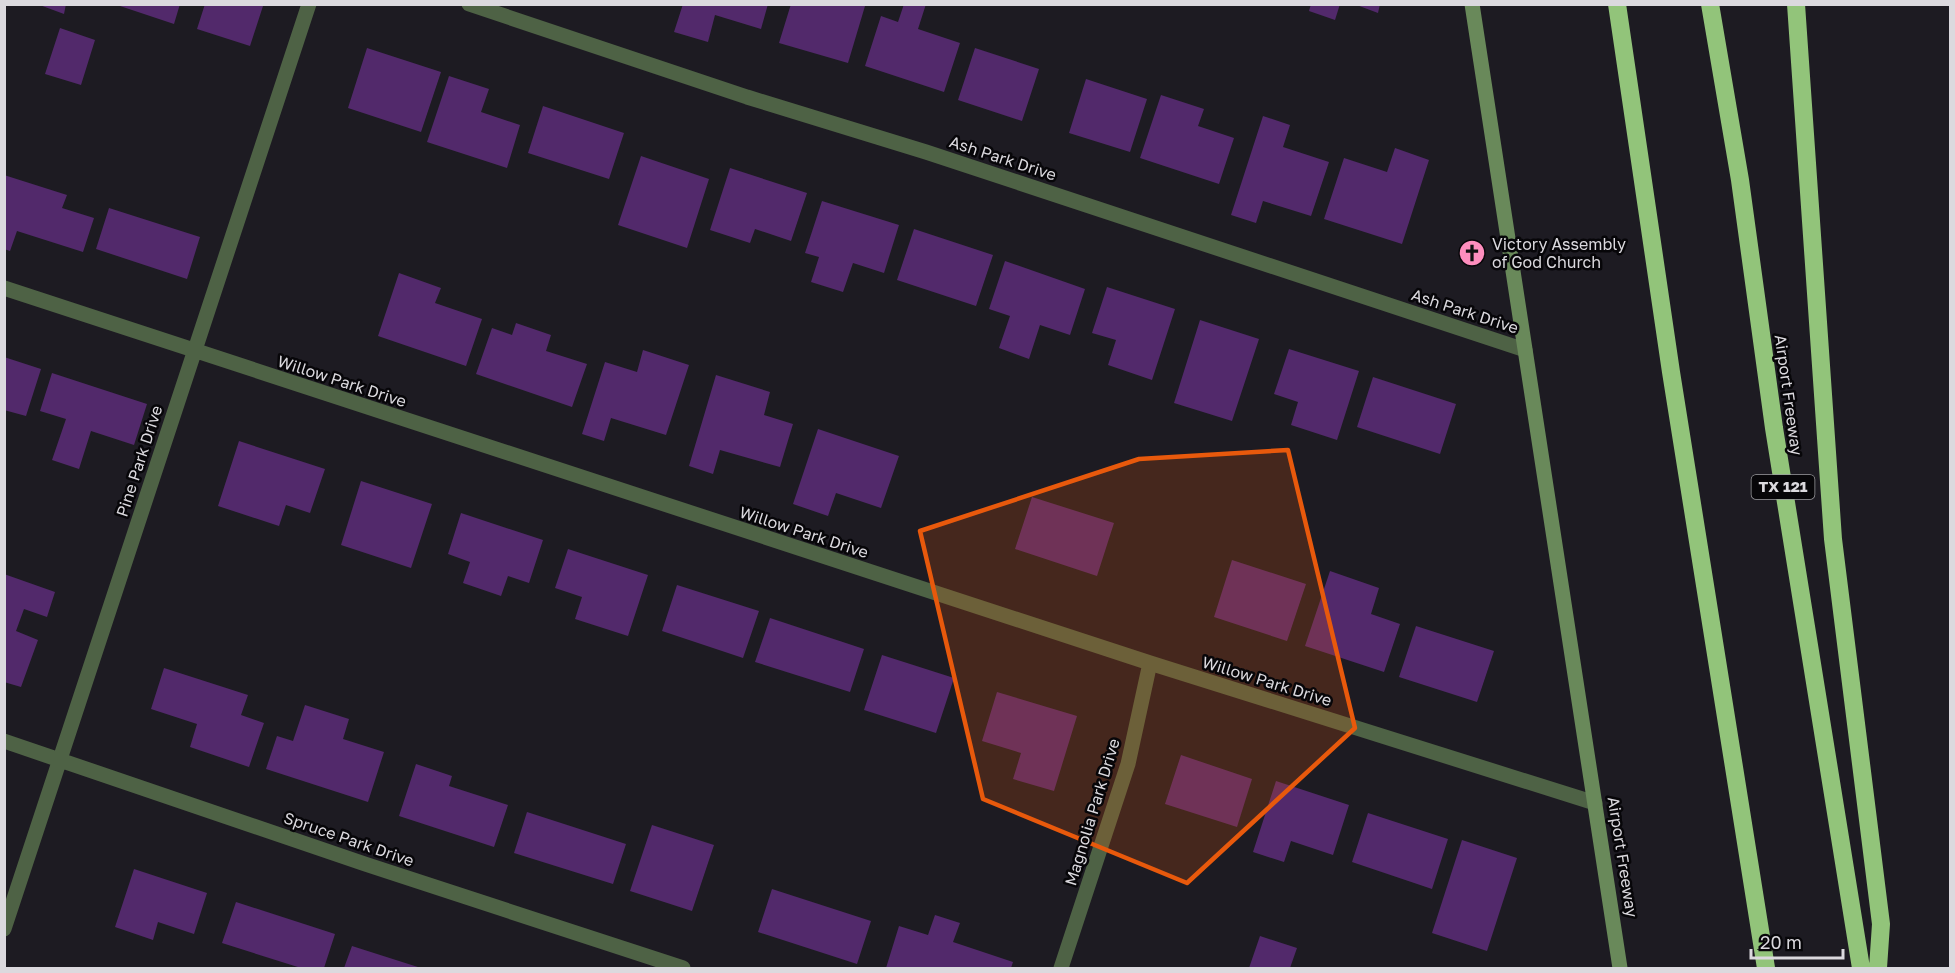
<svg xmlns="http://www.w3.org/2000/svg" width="1955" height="973" font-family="'Golos Text',sans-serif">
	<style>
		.building { fill: #52296b }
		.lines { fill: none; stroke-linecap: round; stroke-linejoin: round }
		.street { stroke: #4e6245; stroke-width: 15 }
		.secondary { stroke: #69895a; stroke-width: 15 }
		.highway { stroke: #92c47a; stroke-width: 18 }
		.marked { fill: #e8590c; fill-opacity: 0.2; stroke: #e8590c; stroke-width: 4.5; stroke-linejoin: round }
		.labels { text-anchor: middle; stroke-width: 5; stroke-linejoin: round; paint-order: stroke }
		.shield { fill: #070609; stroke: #9b9a9e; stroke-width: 1.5 }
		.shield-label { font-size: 15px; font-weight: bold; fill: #dbd9de }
		.street-label { font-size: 16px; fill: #dbd9de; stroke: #070609 }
		.poi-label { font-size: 16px; fill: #dbd9de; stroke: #070609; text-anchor: start }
	</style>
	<rect width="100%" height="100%" fill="#1d1b22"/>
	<path class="building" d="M37 4H66L64 14Z
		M114 4H180L174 24Z
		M205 4H258L263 6 250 46 197 29Z
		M683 4H768L761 29 715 15 708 42 674 32Z
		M791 4 865 6 848 63 779 43Z
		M904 4H926L918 29 960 43 944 92 865 66 881 16 898 22Z
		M1311 4H1340L1335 20 1309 11Z
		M1354 4H1380L1378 13Z
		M60 28 95 40 81 85 45 74Z
		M367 48 441 72 421 132 348 108Z
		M975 48 1039 69 1022 121 958 100Z
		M449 76 489 89 481 112 520 125 507 168 427 142Z
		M1086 79 1147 99 1130 152 1069 133Z
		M1161 95 1204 109 1198 126 1234 138 1219 184 1140 158Z
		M543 106 624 133 609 179 528 153Z
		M1263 116 1290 125 1283 147 1329 162 1311 216 1263 201 1256 223 1231 215Z
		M1395 148 1429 160 1402 244 1324 219 1344 158 1387 172Z
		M641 156 709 179 687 248 618 225Z
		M730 168 807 193 791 241 755 229 750 243 710 230Z
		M4 175 67 195 62 208 94 218 83 252 17 231 10 251 4 249Z
		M822 201 899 225 884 273 853 263 843 292 811 282 819 257 805 253Z
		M109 208 200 237 187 279 96 249Z
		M914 229 993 255 976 306 897 280Z
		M1005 261 1085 289 1070 335 1040 325 1029 359 999 348 1010 316 989 309Z
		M399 273 441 288 435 303 482 319 466 366 378 336Z
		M1107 287 1175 309 1152 380 1108 365 1116 340 1092 333Z
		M1200 320 1259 339 1232 421 1174 403Z
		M516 323 551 335 546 351 587 364 572 407 476 374 492 328 512 335Z
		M1289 349 1359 371 1337 440 1291 425 1298 402 1274 394Z
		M643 350 689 365 666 435 611 418 604 441 582 434 605 362 637 372Z
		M4 357 41 369 26 416 4 410Z
		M52 373 147 404 134 445 91 431 79 469 52 460 66 419 40 411Z
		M716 375 770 392 764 415 793 424 780 467 720 450 713 474 689 466Z
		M1373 377 1456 404 1440 454 1357 427Z
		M818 429 899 456 881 508 836 493 828 516 793 504Z
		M239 441 325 469 310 513 286 505 279 526 218 506Z
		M361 481 432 504 411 568 341 545Z
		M1032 497 1114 523 1097 576 1015 549Z
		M461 513 543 540 529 583 508 576 501 596 463 583 470 562 448 554Z
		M568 549 648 575 628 636 575 619 582 597 555 588Z
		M1232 560 1306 584 1287 641 1214 617Z
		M1330 571 1379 588 1371 614 1400 624 1384 672 1305 646Z
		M4 574 55 592 47 617 24 609 16 631 38 640 21 687 4 682Z
		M677 585 759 611 743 658 662 631Z
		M770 618 864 649 850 692 755 662Z
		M1416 626 1494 651 1477 702 1399 677Z
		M882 655 954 678 936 733 864 710Z
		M164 668 248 695 241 715 264 723 249 767 190 747 197 724 151 709Z
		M997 692 1077 716 1054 791 1013 779 1021 753 982 741Z
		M305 705 349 719 343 739 384 752 368 802 266 769 277 736 293 741Z
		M1181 755 1252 779 1237 827 1165 804Z
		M416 764 452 776 449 786 508 805 494 847 399 816Z
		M1276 781 1349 805 1333 855 1291 841 1284 862 1253 852Z
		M527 812 626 844 613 884 514 853Z
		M1368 813 1448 839 1432 889 1352 862Z
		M652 825 714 845 692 911 630 891Z
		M1462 840 1517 858 1487 951 1432 933Z
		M134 869 207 893 194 934 158 922 153 940 115 927Z
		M772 889 871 921 857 964 758 932Z
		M236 902 335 934 324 968H301L222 943Z
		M935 915 960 923 953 942 1013 962 1011 968H886L899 926 928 935Z
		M1260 936 1297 948 1290 968H1249Z
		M352 946 421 968H344Z"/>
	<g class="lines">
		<path class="street" d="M469 4 747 97 926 152 1525 350
			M4 288 1150 663 1595 803
			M4 741 365 864 683 968
			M4 929 309 4
			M1061 968 1128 764 1150 663"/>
		<path class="secondary" d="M1472 4 1620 968"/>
		<path class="highway" d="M1617 4 1671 372 1766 968
			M1710 4 1740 180 1774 428 1861 968
			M1796 4 1833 539 1881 924 1878 968"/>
	</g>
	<path class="marked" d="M1288 450 1355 728 1187 883 983 799 920 531 1139 459Z"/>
	<defs>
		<symbol id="church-disc" viewBox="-11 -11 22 22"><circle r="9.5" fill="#fe8ebe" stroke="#070609"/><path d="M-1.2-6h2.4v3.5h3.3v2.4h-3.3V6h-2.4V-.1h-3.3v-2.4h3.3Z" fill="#111"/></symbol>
	</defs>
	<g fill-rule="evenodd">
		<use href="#church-disc" x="1457" y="238" width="30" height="30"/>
	</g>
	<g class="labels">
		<rect class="shield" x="1751.5" y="475" width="63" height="24" rx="4.5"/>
		<g class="shield-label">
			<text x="1783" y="492">TX 121</text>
		</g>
		<g class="street-label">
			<text transform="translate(1003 158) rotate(18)" y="6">Ash Park Drive</text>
			<text transform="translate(1465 311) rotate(18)" y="6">Ash Park Drive</text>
			<text transform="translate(342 381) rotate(18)" y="6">Willow Park Drive</text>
			<text transform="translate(1789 395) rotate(82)" y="6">Airport Freeway</text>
			<text transform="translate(139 461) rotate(-72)" y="6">Pine Park Drive</text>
			<text transform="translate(804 532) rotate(18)" y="6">Willow Park Drive</text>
			<text transform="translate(1267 681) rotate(17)" y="6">Willow Park Drive</text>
			<text transform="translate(1092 812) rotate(-73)" y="6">Magnolia Park Drive</text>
			<text transform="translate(349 839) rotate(19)" y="6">Spruce Park Drive</text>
			<text transform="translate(1623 857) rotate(81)" y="6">Airport Freeway</text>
		</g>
		<g class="poi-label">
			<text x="1492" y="250">Victory Assembly<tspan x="1492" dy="18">of God Church</tspan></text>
		</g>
	</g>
	<rect width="1955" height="973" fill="none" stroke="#dbd9de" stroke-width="12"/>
	<path d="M1751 949v9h92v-9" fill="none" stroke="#dbd9de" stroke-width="3"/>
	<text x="1760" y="949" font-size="18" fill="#dbd9de" stroke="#070609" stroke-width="4.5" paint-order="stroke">20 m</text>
</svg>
